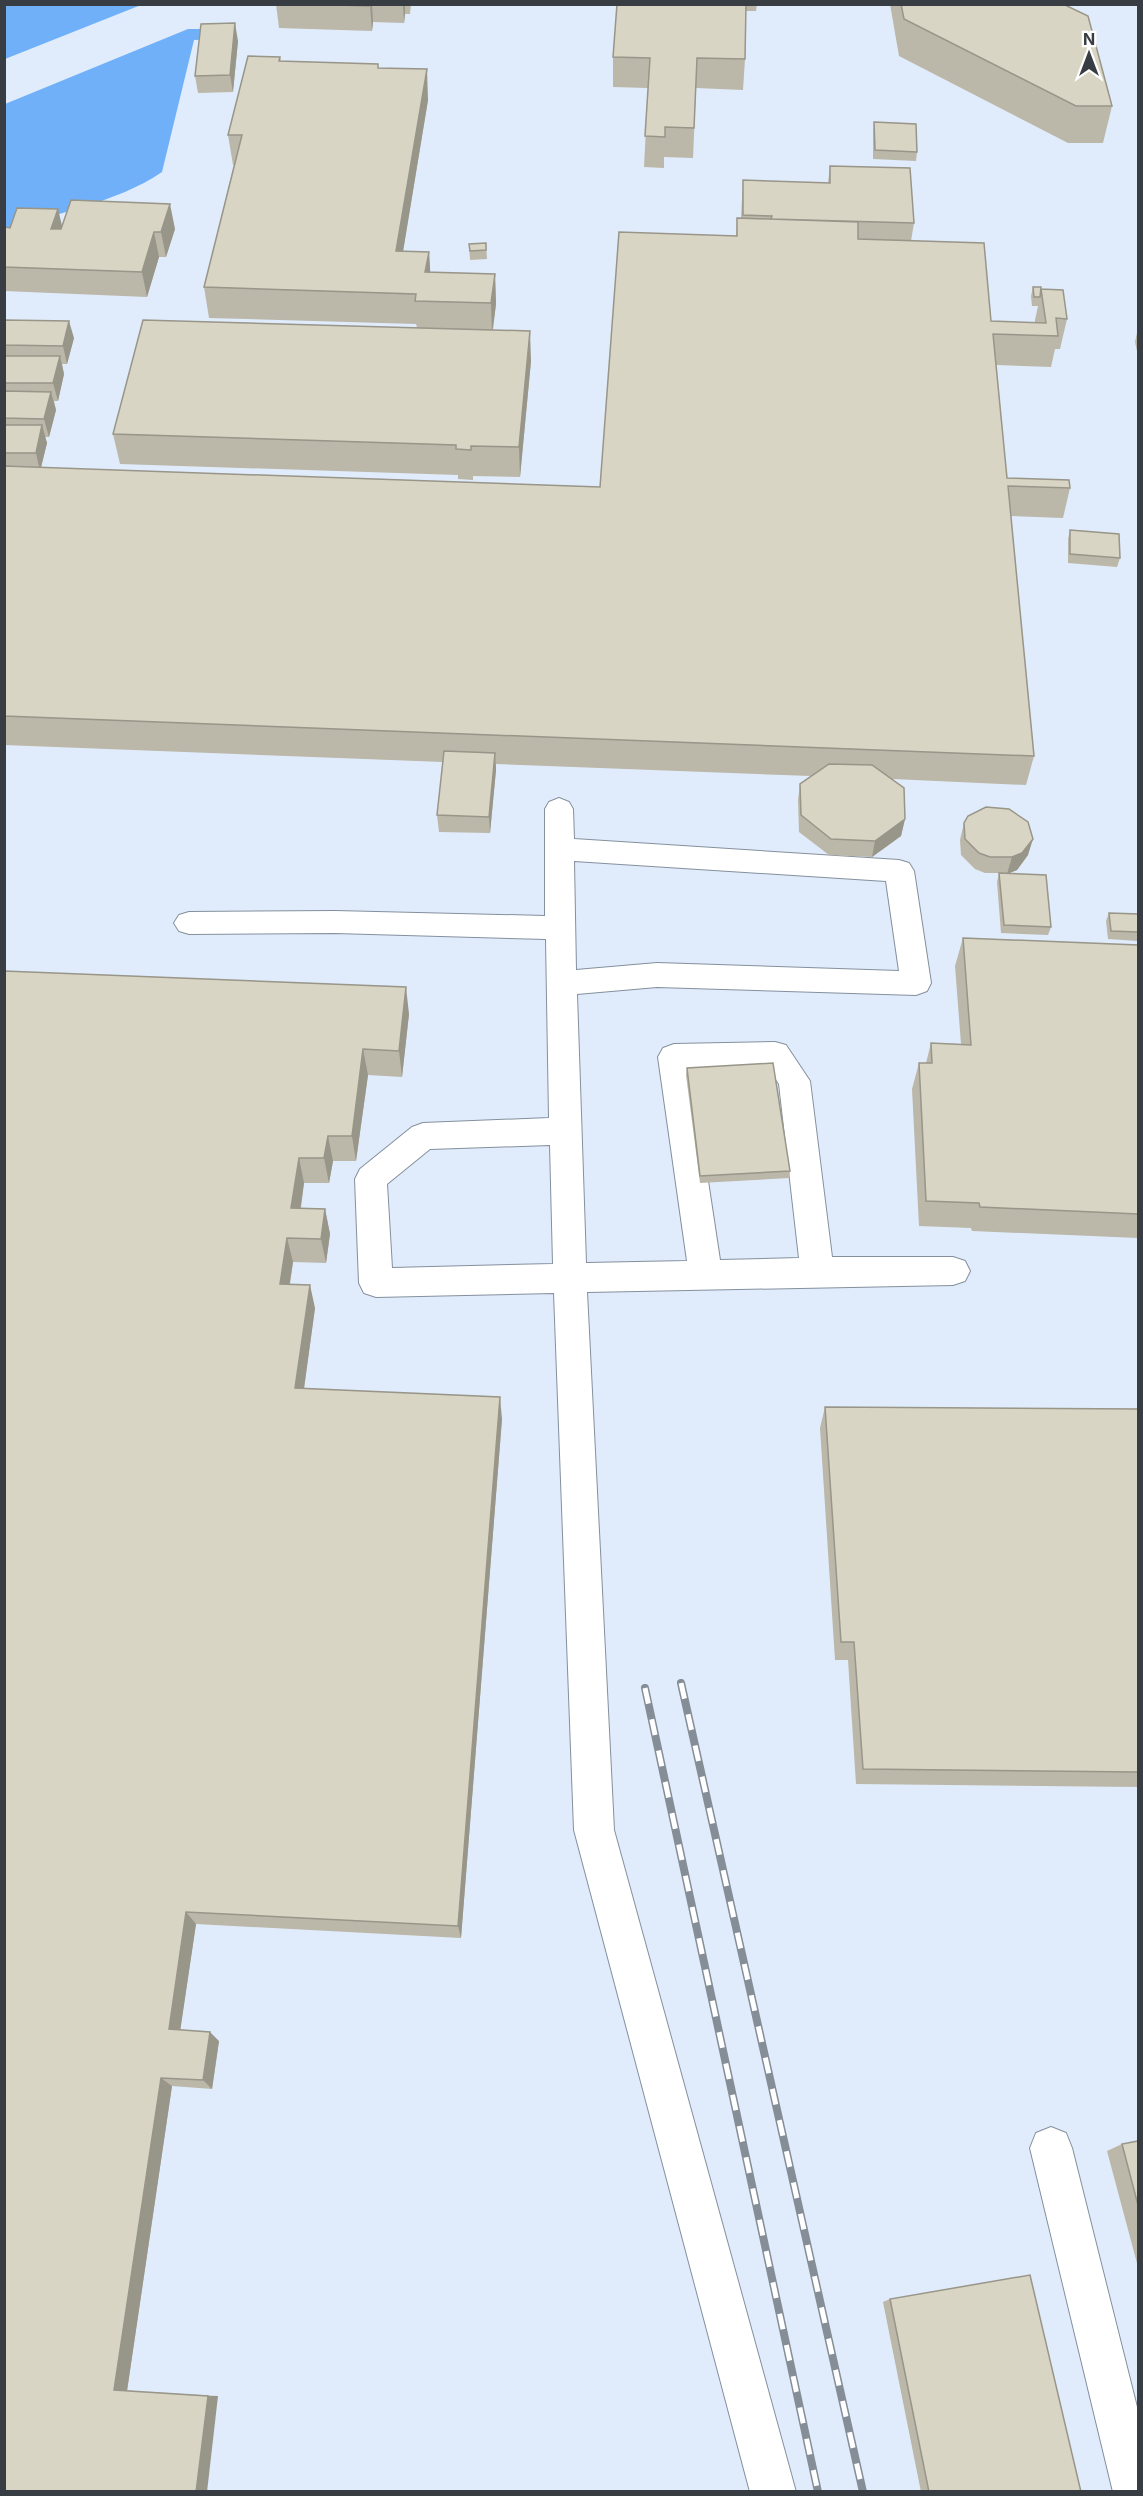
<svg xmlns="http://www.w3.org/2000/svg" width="1143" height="2496" font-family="Inter,sans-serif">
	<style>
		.water { fill: #6fb0f9 }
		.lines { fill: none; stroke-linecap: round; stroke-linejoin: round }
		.minor-casing { stroke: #84909d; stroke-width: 2 }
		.minor { fill: #fff; fill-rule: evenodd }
		.rail-casing { stroke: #858d97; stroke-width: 8 }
		.rail { stroke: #fff; stroke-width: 5; stroke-dasharray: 16; stroke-linecap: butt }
		.wall { fill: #bbb7a9 }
		.shaded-wall { fill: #989589 }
		.building { fill: #d9d5c4; stroke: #989589; stroke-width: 1.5 }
	</style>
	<rect width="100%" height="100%" fill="#e0ecfb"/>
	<path class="water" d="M5 4H141V5L5 59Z
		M188 29H227L223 39 194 40 162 172C115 204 57 211 5 232V104Z"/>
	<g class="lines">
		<defs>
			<path id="minor" d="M559 798 569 802 573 809 574 839 899 860 909 863 914 871 931 983 927 991 916 995 657 987 577 994 586 1263 687 1261 658 1057 663 1048 674 1044 775 1042 786 1045 810 1081 832 1257H953L965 1261 970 1271 965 1281 953 1285 587 1292 614 1830 796 2492H750L574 1830 554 1293 376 1297 364 1293 359 1283 355 1179 360 1169 412 1127 423 1123 549 1118 546 939 335 933 189 934 179 931 174 923 179 915 189 912 335 911 545 916V809L549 802ZM574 861 886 881 899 971 657 963 576 970ZM767 1067 779 1084 799 1258 720 1260 691 1069ZM550 1145 553 1264 392 1268 387 1184 430 1149Z
				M1051 2127 1066 2133 1072 2148 1138 2411V2492H1113L1030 2148 1036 2133Z"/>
		</defs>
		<use href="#minor" class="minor-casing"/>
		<use href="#minor" class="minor"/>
		<defs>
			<path id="rail" d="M681 1683 863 2492
				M645 1688 818 2492"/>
		</defs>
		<use href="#rail" class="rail-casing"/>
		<use href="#rail" class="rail"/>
	</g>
	<path class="wall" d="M276 4H411L410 14H405L404 23 373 22 372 31 279 28Z
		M617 4H757L756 11H746L745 59 743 90 696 88 693 158 664 157V168L644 167 648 88 613 87V57Z
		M890 4H1063L1112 106 1103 143H1068L899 56Z
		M238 41 233 92 198 93 195 76Z
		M280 57 281 61 379 68 428 100 403 251 429 252 430 272 495 274 496 304 493 330 531 361 520 477 473 476V480L458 479V475L120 464 113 434 417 327 416 324 209 318 204 287 234 165H233L228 135Z
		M874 122 917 152 916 161 873 159V132Z
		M830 166 914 223 911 241 991 321 1035 323V320L1038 306H1032L1031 296 1033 287 1042 289 1067 319 1060 349H1055L1051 367 996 365 1007 478 1070 488 1063 518 1011 516 1034 756 1026 785 893 779 905 819 901 836 872 857 829 855 799 832 798 800 800 784 811 776 496 764V770L490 833 439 832 437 815 443 762 4 745V320L74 338 67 364H62L64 374 58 401H54L56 410 49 437H45L47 443 41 468 600 487 736 236 737 218H741L743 180 828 183Z
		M62 227 175 229 166 257H159L147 297 4 291V229L10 228Z
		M486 243 487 259 470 260 469 244Z
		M1138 328V356L1135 342Z
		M1070 530 1120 558 1117 567 1068 563V539Z
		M964 823 1028 855 1017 870 1007 874 1051 927 1048 935 1001 933 997 882 999 873H985L975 869 961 855 960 840Z
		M1109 913 1138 914V941L1108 939 1106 921Z
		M963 938 1138 945V1238L972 1231 971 1228 919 1226 912 1089 919 1063H926L931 1043 961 1044 955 966Z
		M4 971 409 1014 402 1077 368 1075 356 1161H333L329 1183H304L301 1208 325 1209 330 1234 326 1263 293 1262 290 1284 315 1308 304 1389 502 1419 461 1938 196 1924 180 2030 219 2041 212 2089 172 2086 127 2391 218 2396 4 2492Z
		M687 1068 790 1171 789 1178 700 1183 686 1075Z
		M825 1407 1138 1409V1787L856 1784 848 1660H835L820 1428Z
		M1138 2141V2267L1107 2151 1122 2144Z
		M890 2299 1081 2492H921L883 2302Z"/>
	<path class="shaded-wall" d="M370 4H372L373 22 372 31Z
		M403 4H405V14L404 23Z
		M235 23 238 41 233 92 230 75Z
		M427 69 428 100 398 282 396 251Z
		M170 204 175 229 166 257 161 232Z
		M58 209 64 234 51 229Z
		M154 232 159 257 147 297 142 272Z
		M429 252 431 283 428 302 425 272Z
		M495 274 496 304 492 334 491 303Z
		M69 321 74 338 67 364 63 346Z
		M530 331 531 361 520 477 519 447Z
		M60 356 64 374 58 401 53 383Z
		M51 392 56 410 49 437 44 419Z
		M42 425 47 443 40 471 36 453Z
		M495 753 496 770 490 833 489 817Z
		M905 819 901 836 872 857 875 841Z
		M1033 839 1028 855 1017 870 1007 874 1012 857Z
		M406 987 409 1014 402 1077 399 1051Z
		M363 1049 368 1075 356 1161 352 1136Z
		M328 1136 333 1161 329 1183 324 1158Z
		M299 1158 304 1183 297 1232 291 1208Z
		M325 1209 330 1234 326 1263 321 1239Z
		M287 1238 293 1262 286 1307 280 1284Z
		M310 1285 315 1308 301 1410 295 1388Z
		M500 1397 502 1419 461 1938 458 1926Z
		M186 1912 196 1924 179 2039 169 2029Z
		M210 2032 219 2041 212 2089 203 2080Z
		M161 2078 172 2086 127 2391 114 2390Z
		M208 2396H218L207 2492H196Z"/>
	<path class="building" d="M305 4H370L369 6Z
		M617 4H746L745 59 697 58 694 128 665 127V137L645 136 650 58 613 57Z
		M901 4H1063L1088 16 1112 106H1076L904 19Z
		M235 23 230 75 195 76 201 24Z
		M248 56 280 57 279 61 378 64V68L427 69 396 251 429 252 425 272 495 274 491 303 415 301 416 294 204 287 242 135H228Z
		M874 122 916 124 917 152 875 150Z
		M830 166 910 168 914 223 771 219 772 216 743 215V180L830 183Z
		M71 200 170 204 161 232H154L142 272 4 267V229L5 227 10 228 17 208 58 209 51 229H61Z
		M737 218 858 222V239L984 243 991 321 1046 323 1041 289 1063 290 1067 319 1056 318 1058 336 993 334 1007 478 1069 480 1070 488 1008 486 1034 756 4 716V466L600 487 619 232 737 236Z
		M486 243V250L470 251 469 244Z
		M1033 287H1041L1040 297H1034Z
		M4 320 69 321 63 346 4 345Z
		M143 320 530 331 519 447 471 446V450L456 449V445L113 434Z
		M4 356H60L53 383H4Z
		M4 391 51 392 44 419 4 418Z
		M4 425H42L36 453H4Z
		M1070 530 1119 534 1120 558 1070 554Z
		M444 751 495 753 489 817 437 815Z
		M829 764 872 765 904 788 905 819 875 841 831 839 801 815 800 784Z
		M986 807 1009 809 1028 822 1033 839 1022 853 1012 857H990L979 853 965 839 964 823 968 816Z
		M999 873 1046 875 1051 927 1004 925Z
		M1109 913 1138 914V932L1111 931Z
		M963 938 1138 945V1214L980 1207 979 1203 926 1201 919 1063H932L931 1043 971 1045Z
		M4 971 406 987 399 1051 363 1049 352 1136H328L324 1158H299L291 1208 325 1209 321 1239 287 1238 280 1284 310 1285 295 1388 500 1397 458 1926 186 1912 169 2029 210 2032 203 2080 161 2078 114 2390 208 2396 196 2492H4Z
		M773 1063 790 1171 700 1176 687 1068Z
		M825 1407 1138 1409V1772L863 1769 854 1642H841Z
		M1138 2141V2205L1122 2144Z
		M1030 2275 1081 2492H929L890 2299Z"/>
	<rect width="1143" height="2496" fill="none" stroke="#383d43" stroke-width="12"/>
	<g transform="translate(1089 54)" stroke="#ffffff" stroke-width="4.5" paint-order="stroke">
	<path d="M0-4.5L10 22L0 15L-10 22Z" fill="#383d43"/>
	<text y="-9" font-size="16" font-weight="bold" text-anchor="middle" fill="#383d43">N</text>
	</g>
</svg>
